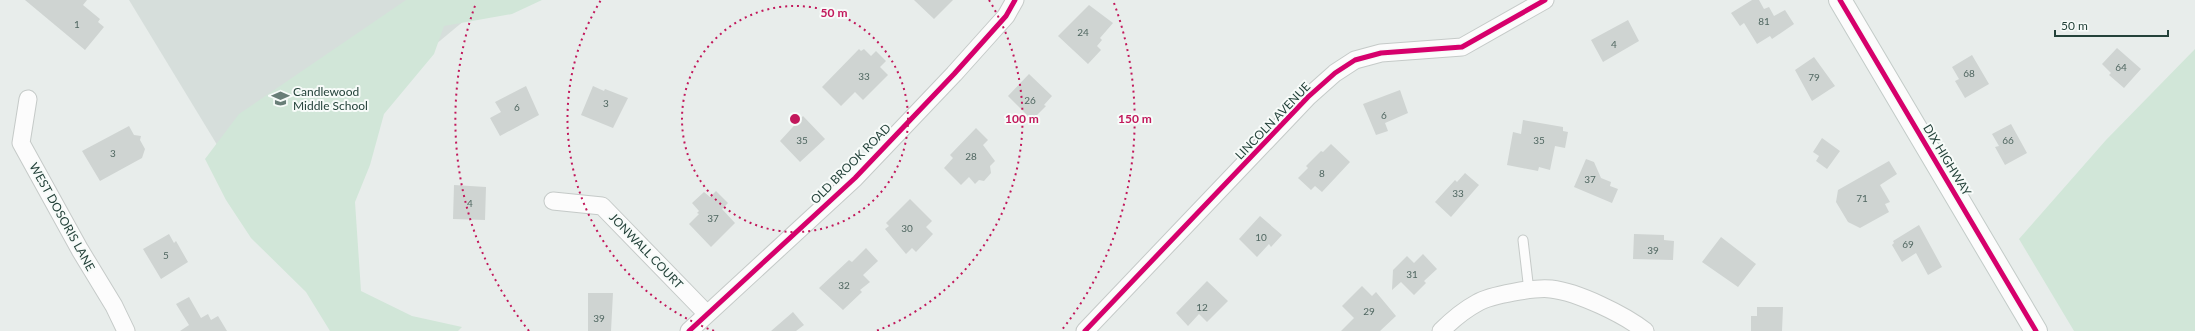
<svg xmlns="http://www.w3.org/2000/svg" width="2195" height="331" font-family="Lato,sans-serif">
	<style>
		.built { fill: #d6dedb }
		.green { fill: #d1e6d8 }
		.building { fill: #cfd4d2 }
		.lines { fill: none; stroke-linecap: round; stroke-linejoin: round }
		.lane-casing { stroke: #c5cac8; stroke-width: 11 }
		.street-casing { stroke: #c5cac8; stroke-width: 19 }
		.secondary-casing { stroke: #c3cbc8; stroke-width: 24 }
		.lane { stroke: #fcfcfc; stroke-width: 9 }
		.street { stroke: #fcfcfc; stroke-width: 17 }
		.secondary { stroke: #fcfcfc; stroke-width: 22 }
		.cycleway-casing { stroke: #f7fbf9; stroke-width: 8 }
		.cycleway { stroke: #d6006c; stroke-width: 5 }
		.ring { fill: none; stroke: #c2185b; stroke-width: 2; stroke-dasharray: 2 4 }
		.labels { text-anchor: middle; stroke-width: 4; stroke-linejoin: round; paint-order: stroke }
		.number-label { font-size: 10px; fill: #506761 }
		.poi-label { font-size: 12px; fill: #24423a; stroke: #f7fbf9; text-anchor: start }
		.street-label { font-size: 12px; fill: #24423a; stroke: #f7fbf9 }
		.centre { fill: #c2185b; stroke: #f7fbf9; stroke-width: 2 }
		.ring-label { font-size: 12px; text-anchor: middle; font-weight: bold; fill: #c2185b; stroke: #f7fbf9; stroke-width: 4; stroke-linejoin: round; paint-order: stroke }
	</style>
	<rect width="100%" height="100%" fill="#e8edeb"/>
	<path class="built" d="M129 0H489L250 199Z"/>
	<path class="green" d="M406 0H542L512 14 444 26 434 54 384 114 370 165 355 202 361 291 412 316 462 327 458 331H330L306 292 251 238 226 200 205 159 239 114Z
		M2195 49V331H2074L2019 239 2106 140Z"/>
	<path class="building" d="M25 0H87L83 5 100 19 98 22 104 27 85 50Z
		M914 0H953L934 19Z
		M1752 0H1759L1764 9 1769 7 1774 16 1785 10 1794 24 1772 39 1770 36 1757 44 1744 23 1740 26 1731 13Z
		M1089 5 1113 23 1100 38 1102 40 1097 46 1101 50 1088 64 1058 36Z
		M1628 20 1639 41 1603 62 1591 40Z
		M2117 48 2141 69 2124 88 2109 75 2111 73 2102 64Z
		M859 49 861 51 864 49 871 56 876 51 886 61 880 67 888 75 863 100 855 92 841 106 822 87Z
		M1972 55 1989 84 1965 98 1955 81 1959 79 1952 67Z
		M1814 57 1835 86 1812 101 1795 70Z
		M1029 74 1052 96 1044 105 1046 106 1032 120 1008 96Z
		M526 86 539 115 500 136 490 118 501 112 495 102Z
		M593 86 604 91 605 89 628 98 613 128 581 115Z
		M1400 90 1408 113 1385 123 1388 131 1376 135 1363 104Z
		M803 116 825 139 800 162 780 141Z
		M1523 120 1563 127V131L1568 132 1565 148 1555 146 1550 170 1539 167 1538 171 1507 165 1513 132 1521 134Z
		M2011 124 2027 153 2005 165 1995 147 1999 146 1992 134Z
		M129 126 134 135 141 136 140 140 145 149 142 158 100 181 82 151Z
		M976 128 988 140 983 145 995 161 990 166 991 173 984 181 979 180 975 184 969 177 961 185 944 168 953 158 950 155Z
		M1822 138 1840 151 1827 169 1816 161 1819 156 1813 152Z
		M1331 144 1350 162 1322 192 1315 186 1311 190 1298 178 1308 168 1306 166 1321 151 1323 152Z
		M1586 159 1594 162 1601 178 1611 182 1610 186 1618 189 1612 203 1574 187Z
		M1889 161 1897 174 1880 185 1890 202 1885 204 1889 212 1860 228 1848 222 1836 202 1838 190Z
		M1465 173 1479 185 1451 217 1435 202 1455 180 1457 182Z
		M454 185 486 187 485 220 453 219Z
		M716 191 728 203 722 209 735 223 711 247 689 224 699 214 697 213 699 211 692 203 704 192 710 197Z
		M910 199 932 221 926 227 933 234 916 252 912 248 906 254 885 229 889 226 886 223Z
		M1260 216 1282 235 1271 247 1269 244 1257 257 1239 239Z
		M1919 225 1942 267 1928 275 1916 253 1902 262 1892 245 1894 243 1893 241Z
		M169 234 174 243 176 241 188 262 161 279 143 249Z
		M1634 234 1664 235V240L1674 241 1673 260 1633 259Z
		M1721 237 1756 264 1738 287 1702 262Z
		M866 248 878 261 863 275 870 282 860 290 862 292 843 310 819 288 849 260 852 262Z
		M1423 254 1437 269 1424 281 1426 283 1414 295 1401 282 1392 290 1393 270 1407 256 1414 263Z
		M1207 281 1228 301 1207 322 1199 314 1188 326 1176 313Z
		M1362 286 1372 296 1376 292 1396 316 1380 331H1341L1354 318 1342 306Z
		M588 293H613L611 331H588Z
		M189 297 201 318 208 314 211 320 218 316 227 331H180L189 325 176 304Z
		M1757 307H1783L1782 331H1751V316H1757Z
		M793 312 804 325 796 331H771Z"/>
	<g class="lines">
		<defs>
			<path id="lane" d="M1523 240 1529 291"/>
			<path id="street" d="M28 99 21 143 80 250 114 306 126 331
				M553 201 602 206 707 314
				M689 331 855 178 954 74 1006 16 1015 0
				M1085 331 1308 97 1335 73 1355 60 1381 53 1462 47 1545 0
				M1441 331C1451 321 1464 310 1477 303 1490 295 1536 287 1551 289 1578 292 1625 315 1645 331"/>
			<path id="secondary" d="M1840 0 2036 331"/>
		</defs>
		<use href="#lane" class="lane-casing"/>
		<use href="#street" class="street-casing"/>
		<use href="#secondary" class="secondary-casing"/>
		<use href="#lane" class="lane"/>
		<use href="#street" class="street"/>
		<use href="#secondary" class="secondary"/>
		<defs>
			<path id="cycleway" d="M1840 0 2036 331
				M689 331 855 178 954 74 1006 16 1015 0
				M1085 331 1308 97 1335 73 1355 60 1381 53 1462 47 1545 0"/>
		</defs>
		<use href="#cycleway" class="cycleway-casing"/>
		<use href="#cycleway" class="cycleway"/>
	</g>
	<g class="ring">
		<circle cx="795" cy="119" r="113"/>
		<path d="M714 331A227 227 0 0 1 601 0M989 0A227 227 0 0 1 876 331"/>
		<path d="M529 331A340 340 0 0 1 476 3M1114 3A340 340 0 0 1 1061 331"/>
	</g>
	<defs>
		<symbol id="school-bare" viewBox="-9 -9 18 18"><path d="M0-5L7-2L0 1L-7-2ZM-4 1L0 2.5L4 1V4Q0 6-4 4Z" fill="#697e78" stroke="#f7fbf9" stroke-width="2.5" paint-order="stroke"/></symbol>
	</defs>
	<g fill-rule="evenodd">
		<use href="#school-bare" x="268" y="86" width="25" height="25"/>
	</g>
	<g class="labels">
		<g class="number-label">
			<text x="1764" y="25">81</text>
			<text x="77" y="28">1</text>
			<text x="1083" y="36">24</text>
			<text x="1614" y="48">4</text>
			<text x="2121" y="71">64</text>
			<text x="1969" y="77">68</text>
			<text x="864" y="80">33</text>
			<text x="1814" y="81">79</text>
			<text x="1030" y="104">26</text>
			<text x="606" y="107">3</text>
			<text x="517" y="111">6</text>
			<text x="1384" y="119">6</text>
			<text x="802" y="144">35</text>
			<text x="1539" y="144">35</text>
			<text x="2008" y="144">66</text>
			<text x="113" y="157">3</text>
			<text x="971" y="160">28</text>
			<text x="1322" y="177">8</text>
			<text x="1590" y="183">37</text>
			<text x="1458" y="197">33</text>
			<text x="1862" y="202">71</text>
			<text x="470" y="207">4</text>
			<text x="713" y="222">37</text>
			<text x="907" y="232">30</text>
			<text x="1261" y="241">10</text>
			<text x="1908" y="248">69</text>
			<text x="1653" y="254">39</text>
			<text x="166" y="259">5</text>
			<text x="1412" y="278">31</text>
			<text x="844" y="289">32</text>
			<text x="1202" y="311">12</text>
			<text x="1369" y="315">29</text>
			<text x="599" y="322">39</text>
		</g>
		<g class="poi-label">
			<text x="293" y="96">Candlewood<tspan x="293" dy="14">Middle School</tspan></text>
		</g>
		<g class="street-label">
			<text transform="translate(1273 121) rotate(-46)" y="4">LINCOLN AVENUE</text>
			<text transform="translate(1947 160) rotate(59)" y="4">DIX HIGHWAY</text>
			<text transform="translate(851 164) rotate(-45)" y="4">OLD BROOK ROAD</text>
			<text transform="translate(62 217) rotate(61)" y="4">WEST DOSORIS LANE</text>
			<text transform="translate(646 251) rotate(46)" y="4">JONWALL COURT</text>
		</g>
	</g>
	<circle cx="795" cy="119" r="6" class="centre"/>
	<g class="ring-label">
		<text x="834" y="17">50 m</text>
		<text x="1022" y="123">100 m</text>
		<text x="1135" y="123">150 m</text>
	</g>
	<path d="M2055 30v6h113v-6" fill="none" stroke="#24423a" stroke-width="2"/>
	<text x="2061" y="30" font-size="12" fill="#24423a" stroke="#f7fbf9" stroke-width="3" paint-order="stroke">50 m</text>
</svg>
